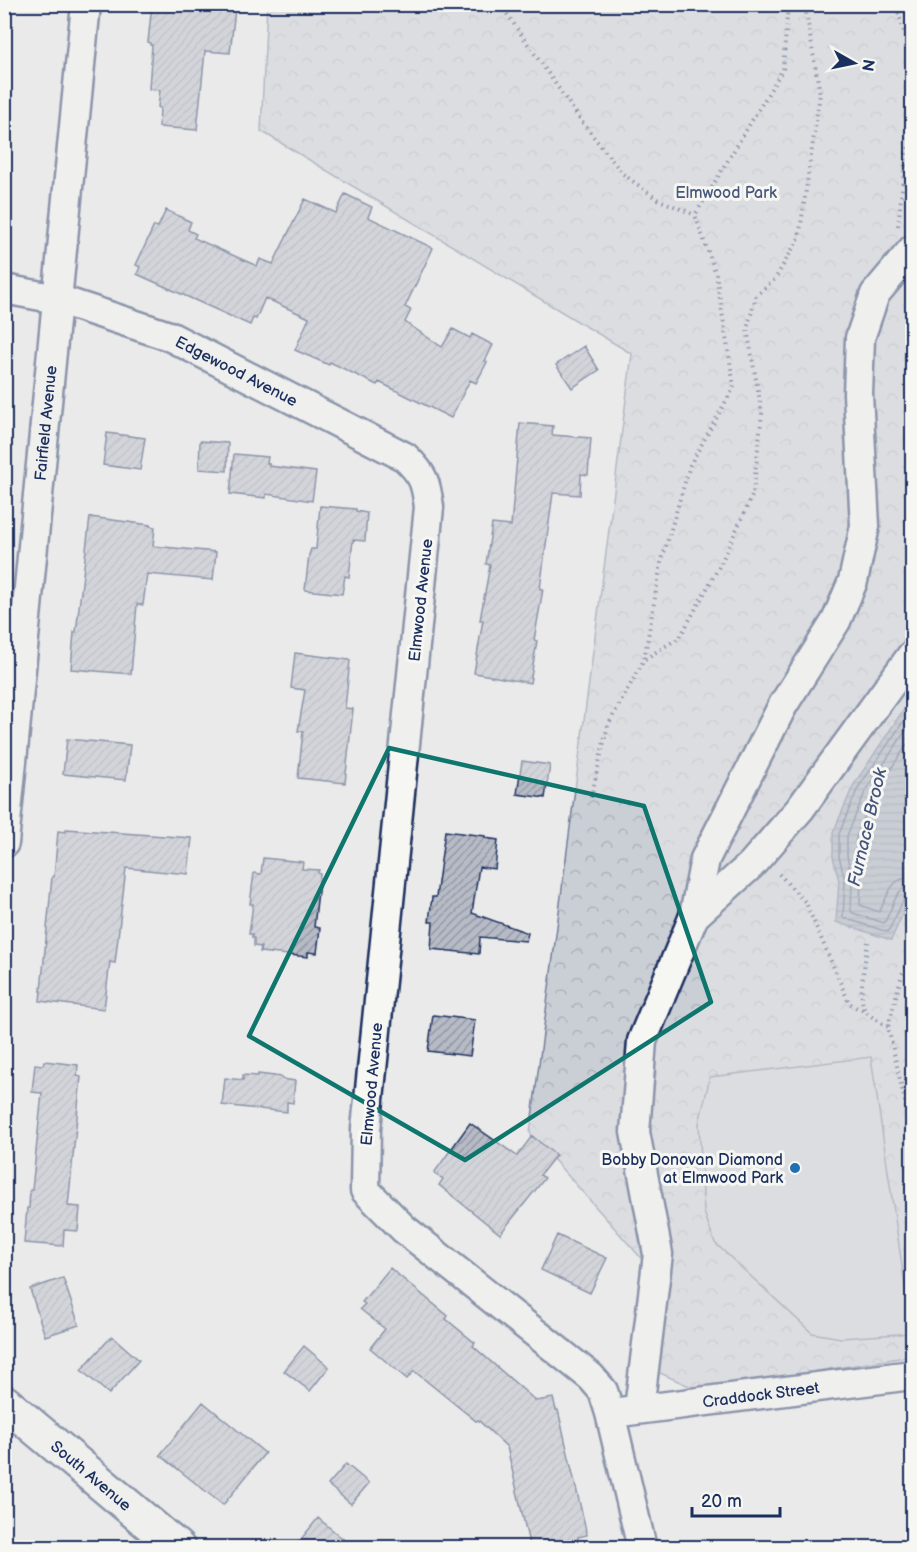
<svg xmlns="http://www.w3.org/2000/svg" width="917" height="1552" font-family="'Balsamiq Sans',sans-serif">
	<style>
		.park { fill: url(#park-crowns); stroke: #727e9a; stroke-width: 1.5 }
		.pitch { fill: #caced5; stroke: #727e9a; stroke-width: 1.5 }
		.water { fill: url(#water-rules); stroke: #6c7995; stroke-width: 1.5 }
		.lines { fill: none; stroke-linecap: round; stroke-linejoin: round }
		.shore { stroke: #516083; stroke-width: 1.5 }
		.building { fill: url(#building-hatch); stroke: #1b2f5e; stroke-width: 1.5 }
		.minor-casing { stroke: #1b2f5e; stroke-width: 33 }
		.major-casing { stroke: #1b2f5e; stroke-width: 38 }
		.path { stroke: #1b2f5e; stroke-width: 4; stroke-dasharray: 1.5 4.5; stroke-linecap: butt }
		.minor { stroke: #f6f6f2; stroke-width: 28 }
		.major { stroke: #f6f6f2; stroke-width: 33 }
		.marked { fill: none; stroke: #0f766e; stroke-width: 4.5; stroke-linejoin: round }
		.poi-dot { fill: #1f6fb2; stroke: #f6f6f2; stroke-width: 2 }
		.labels { text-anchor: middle; stroke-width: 6; stroke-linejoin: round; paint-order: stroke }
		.park-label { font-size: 16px; fill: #47577c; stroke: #f6f6f2 }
		.street-label { font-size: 16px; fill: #1b2f5e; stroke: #f6f6f2 }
		.poi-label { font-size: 16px; fill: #1b2f5e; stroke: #f6f6f2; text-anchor: end }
		.water-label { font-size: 18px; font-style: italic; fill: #44547a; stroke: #f6f6f2 }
	</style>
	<defs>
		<pattern id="park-crowns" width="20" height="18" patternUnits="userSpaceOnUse" patternTransform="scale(1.5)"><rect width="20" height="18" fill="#caced5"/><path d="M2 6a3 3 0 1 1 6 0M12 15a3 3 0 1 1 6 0" fill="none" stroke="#adb1b9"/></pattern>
		<pattern id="water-rules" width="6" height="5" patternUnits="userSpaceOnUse" patternTransform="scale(1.5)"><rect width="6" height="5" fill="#a2aaba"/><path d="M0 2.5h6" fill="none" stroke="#838b9a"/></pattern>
		<pattern id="building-hatch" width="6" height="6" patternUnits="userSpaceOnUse" patternTransform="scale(1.5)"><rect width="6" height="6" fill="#b6bbc6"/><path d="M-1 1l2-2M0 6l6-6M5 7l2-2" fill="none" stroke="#9398a4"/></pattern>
	</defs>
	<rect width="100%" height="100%" fill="#e9eae9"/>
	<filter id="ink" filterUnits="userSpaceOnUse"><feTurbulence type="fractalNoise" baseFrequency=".0167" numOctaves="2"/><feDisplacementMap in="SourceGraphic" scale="12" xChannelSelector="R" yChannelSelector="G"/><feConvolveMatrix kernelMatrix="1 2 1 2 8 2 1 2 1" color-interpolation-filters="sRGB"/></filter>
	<g filter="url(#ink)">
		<path class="park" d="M267 5H912V1356L698 1390 631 1360 642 1259 530 1133 632 354 261 131Z"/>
		<path class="pitch" d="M871 1057 912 1333 841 1338 812 1333 715 1243 704 1212 699 1123 710 1077Z"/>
		<path class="water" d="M912 699V894L891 940 836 922 839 881 833 857V833L853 786 900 715Z"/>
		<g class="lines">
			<path class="shore" d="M912 709 858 788 839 834V856L845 881 843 916 844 918 888 932 905 897 908 894H912
				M912 721 865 792 847 836V855L852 880 851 911 853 913 884 923C893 910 894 887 912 886
				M912 737 873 796 856 837V854L861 879 860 905 879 912C889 896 889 878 912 877"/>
		</g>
		<path class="building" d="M152 4H201V6L235 9 230 53 205 51 197 130 159 127 160 108 158 107 160 90 149 89 152 45H150V43L148 42Z
			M345 194 372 207 368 217 433 248 405 307 411 310 405 322 442 347 453 329 470 338 472 334 493 345 485 361 487 362 476 383 470 380 451 418 379 382 377 385 330 362 329 365 295 350 309 318 265 298 256 319 253 318 250 325 137 274 140 267 136 265 154 226 158 227 166 210 191 222 188 230 196 234 194 238 257 266 260 259 273 264 305 199 336 213Z
			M584 346 599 370 572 388 556 365Z
			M520 423 553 426 552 435 591 438 588 475 581 474 580 495 553 493 540 589H543L534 640 537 641 530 683 474 673 483 620H480L490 565 486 564 492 524 511 526Z
			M107 433 145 438 140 470 103 465Z
			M200 441 228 443 227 471 199 469Z
			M234 454 268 457 267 463H269V466L316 472 312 501 266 494V498L230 494Z
			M320 506 356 509V511L367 513 365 541 353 540 349 577 345 576 342 594 305 590 309 555 311 549H316Z
			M90 517 150 525V526L155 527 153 546 216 552 213 580 147 574 143 605 137 604 131 674 71 669 74 632H76Z
			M295 653 350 660 345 708 353 709 345 783 298 778 303 731H298L305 690 291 688Z
			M67 739 130 745 126 780 63 774Z
			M522 761 550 765 545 798 517 794Z
			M66 829 192 838 188 874 126 868 115 963 110 962 104 1009 40 1001 52 877H54L58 831 66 832Z
			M445 831 485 836V838L498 840 495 869 479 867 472 913 528 933 526 941 480 937 479 954 431 949 433 922H429L432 897H436Z
			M263 858 303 862 302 869 319 870 318 873 320 874 314 927 320 928 317 953 308 952V957L260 952 261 947 254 946V938H252V934H249L253 904H250L254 873 261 874Z
			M433 1015 475 1020 470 1056 428 1051Z
			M44 1061 78 1065 77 1076 81 1077 68 1206 80 1207 78 1231 64 1230 63 1246 24 1243 27 1208H29L30 1190H32L42 1093 32 1092 35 1064 43 1065Z
			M258 1074 282 1077V1079L295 1081 293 1103 287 1102V1112L222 1105 225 1078 243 1080V1075L258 1076Z
			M470 1123 517 1156 532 1136 556 1155 540 1175 545 1178 500 1234 439 1185 443 1179 434 1173Z
			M557 1235 607 1258 590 1293 541 1270Z
			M390 1268 448 1316 446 1319 475 1343 473 1346 536 1401 553 1398 556 1410H558L587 1535 578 1537V1540L544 1548H530L507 1447 478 1420 476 1421 414 1371 407 1379 370 1348 385 1329 360 1309 365 1304 362 1302Z
			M63 1278 79 1325 45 1336 30 1289Z
			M112 1336 139 1360 109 1394 81 1370Z
			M304 1346 329 1367 310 1391 284 1371Z
			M203 1402 265 1453 223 1505 160 1455Z
			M346 1464 369 1483 351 1504 328 1485Z
			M318 1518 354 1548H294Z"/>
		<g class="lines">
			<defs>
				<g id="minor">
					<path id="s1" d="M4 289 57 299 169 336 405 457C424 475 426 483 429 507L366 1129 365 1190 404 1229 591 1377 603 1391 610 1413 642 1548"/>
					<path id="s2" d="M4 843 86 4"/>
					<path d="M694 916 751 865 800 809 912 655"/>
					<path d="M639 1409 658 1254 635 1132 642 1041 694 916 705 859 783 705 836 621 853 581 865 526 858 394 860 338 875 294 912 250"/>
					<path id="s3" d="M620 1412 912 1375"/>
				</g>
				<g id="major">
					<path id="s4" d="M4 1402 178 1548"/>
				</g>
			</defs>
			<use href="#minor" class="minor-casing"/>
			<use href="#major" class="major-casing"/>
			<path class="path" d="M500 4 582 122 623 174 657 199 695 215
				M890 4 898 12 912 58
				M898 12H912
				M898 226 906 153 912 139
				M645 659 680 637 721 563 753 494 762 413 747 329 756 296 775 279 799 238 820 94 806 12 803 4
				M591 797 608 725 644 660 661 563 690 465 734 387 716 274 695 215 783 69 788 4
				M779 874 806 903 849 1003 857 1008 866 1011
				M868 942C866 957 857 998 865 1010 870 1017 881 1022 888 1027
				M912 957 902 974 888 1027 912 1132"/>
			<use href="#minor" class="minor"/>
			<use href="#major" class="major"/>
		</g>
	</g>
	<path d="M0 0H917V1552H0ZM389 748 644 806 711 1002 465 1160 249 1036Z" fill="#e9eae9" fill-opacity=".55" fill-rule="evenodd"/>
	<path class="marked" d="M389 748 644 806 711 1002 465 1160 249 1036Z"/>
	<circle class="poi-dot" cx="795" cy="1168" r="6"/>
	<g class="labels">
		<g class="park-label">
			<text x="726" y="198">Elmwood Park</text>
		</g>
		<g class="street-label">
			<text dy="6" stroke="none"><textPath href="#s1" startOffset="248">Edgewood Avenue</textPath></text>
			<text dy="6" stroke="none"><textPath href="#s2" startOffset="422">Fairfield Avenue</textPath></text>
			<text transform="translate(420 600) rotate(-84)" y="6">Elmwood Avenue</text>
			<text transform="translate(371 1084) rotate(-85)" y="6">Elmwood Avenue</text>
			<text dy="6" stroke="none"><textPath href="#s3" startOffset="142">Craddock Street</textPath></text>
			<text dy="6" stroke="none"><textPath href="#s4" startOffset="114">South Avenue</textPath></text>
		</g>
		<g class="poi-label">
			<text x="783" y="1165">Bobby Donovan Diamond<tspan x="783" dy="18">at Elmwood Park</tspan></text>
		</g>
		<g class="water-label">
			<text transform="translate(867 827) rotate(-77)" y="6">Furnace Brook</text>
		</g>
	</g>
	<rect width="917" height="1552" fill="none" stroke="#f6f6f2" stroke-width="24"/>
	<rect x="12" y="12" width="893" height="1528" fill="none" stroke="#1b2f5e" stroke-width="2" filter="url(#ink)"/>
	<g transform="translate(854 63) rotate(99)" stroke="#f6f6f2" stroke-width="4.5" paint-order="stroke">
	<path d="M0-4.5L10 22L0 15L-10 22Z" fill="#1b2f5e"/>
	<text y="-9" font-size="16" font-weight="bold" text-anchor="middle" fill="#1b2f5e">N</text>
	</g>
	<path d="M692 1507v9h88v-9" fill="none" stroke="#1b2f5e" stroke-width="3"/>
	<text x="701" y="1507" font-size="18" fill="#1b2f5e" stroke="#f6f6f2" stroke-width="4.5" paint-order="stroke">20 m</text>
</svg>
